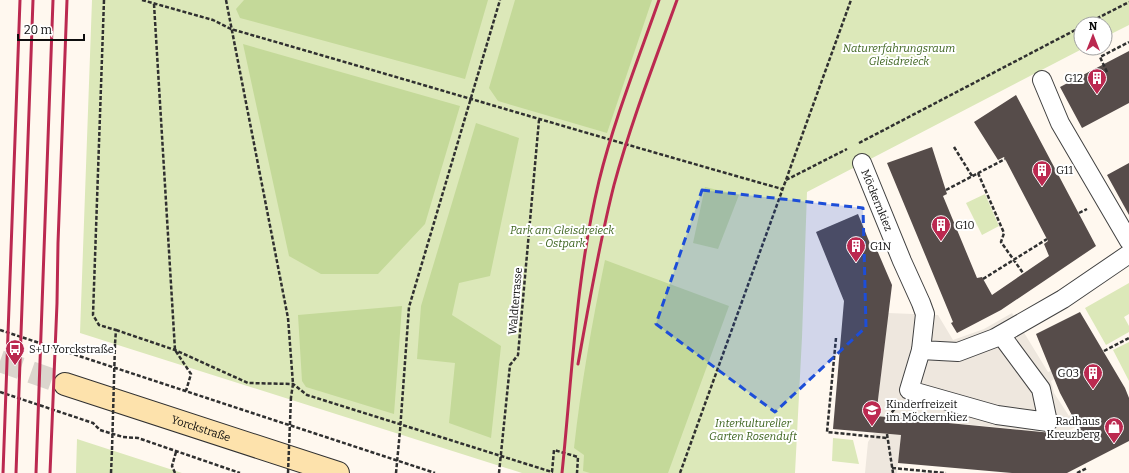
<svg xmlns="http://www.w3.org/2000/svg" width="1129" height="473" font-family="Bitter,serif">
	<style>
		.green { fill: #dce8b9 }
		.forest { fill: #c4d999 }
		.plaza { fill: #eee7de }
		.building { fill: #564c4a }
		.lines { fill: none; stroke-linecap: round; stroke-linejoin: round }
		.secondary-tunnel { stroke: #dbd5cd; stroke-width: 22; stroke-dasharray: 22 11; stroke-linecap: butt }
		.minor-casing { stroke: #414141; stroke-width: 20 }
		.secondary-casing { stroke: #303030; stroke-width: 24 }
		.path { stroke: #303030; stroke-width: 2.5; stroke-dasharray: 4 2; stroke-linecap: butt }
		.minor { stroke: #fff; stroke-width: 18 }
		.secondary { stroke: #fde2ac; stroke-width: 22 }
		.rail { stroke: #bb2950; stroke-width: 3 }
		.path-bridge { stroke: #303030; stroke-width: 2.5; stroke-dasharray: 4 2; stroke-linecap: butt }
		.marked { fill: #1d4ed8; fill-opacity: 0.2; stroke: #1d4ed8; stroke-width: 3; stroke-dasharray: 8 5; stroke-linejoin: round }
		.labels { text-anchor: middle; stroke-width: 4; stroke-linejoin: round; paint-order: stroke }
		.park-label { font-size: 11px; font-style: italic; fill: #3d641f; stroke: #fff }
		.poi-label { font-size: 11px; fill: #0e0e0e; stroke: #fff; text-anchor: start }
		.street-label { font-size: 11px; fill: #0e0e0e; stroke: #fff }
	</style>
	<rect width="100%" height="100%" fill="#fff8ef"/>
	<path class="green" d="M92 0H1129V25L1105 37V24H1081V48H1084L807 192 802 337 795 473H522L80 333Z
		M985 194 999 226 982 235 966 203Z
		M1129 283V314L1124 317 1129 326V332L1106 345 1085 308Z
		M1129 342V381L1113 350Z
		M833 438 853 440 859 464 832 461Z
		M77 439 182 473H76Z"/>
	<path class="forest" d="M244 0H488L465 79 240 18 236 9Z
		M515 0H652L607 133 498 101 489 88Z
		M243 44 460 106 425 224 378 274H321L289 256Z
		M476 123 519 138 490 276 459 283 452 315 501 346 491 438 449 423 455 363 417 359 421 306Z
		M705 187 739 195 718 249 693 243Z
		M605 260 729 306 668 473H590L583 471 584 455 574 448C581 385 592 323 605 260Z
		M402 306 394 414 306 387 302 381 298 315Z"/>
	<path class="plaza" d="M888 313 938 315 953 340 984 329 1012 313 1048 372 1051 371 1054 379 1051 381 1054 393 1069 416 1071 414 1078 426 1063 433 876 416Z
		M874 433 901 435 897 473H865L868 442Z"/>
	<path class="building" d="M1129 51V103L1082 128 1060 87Z
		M1016 95 1096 246 1001 310 957 333 951 323 953 322 887 163 932 147 947 194 943 196 977 278 982 277 992 295 1049 256 1044 244 1048 241 1004 157 998 160 974 122Z
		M1129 163V215L1107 175Z
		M858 214 873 251 877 250 892 285 876 416 1083 436 1060 393 1036 334 1080 312 1125 388 1129 398V441L1067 473H1012L898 463 901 435 833 429 844 301 816 232Z"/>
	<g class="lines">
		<path class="secondary-tunnel" d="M0 361 65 384"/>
		<defs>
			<g id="minor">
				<path d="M1042 80 1060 123 1129 241"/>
				<path id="s1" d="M862 163 902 261 921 303 925 314 921 350 958 352 995 338 1063 299 1129 254"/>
				<path d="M921 350 909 390 997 415 1048 422 1041 389 1001 335"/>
			</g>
			<g id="secondary">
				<path id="s2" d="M65 384 338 473"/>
			</g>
		</defs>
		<use href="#minor" class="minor-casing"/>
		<use href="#secondary" class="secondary-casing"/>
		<path class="path" d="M104 0 93 315 99 325 116 330 115 344
			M142 0 213 20 231 29C415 82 598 137 782 189
			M226 0 288 318 293 384 291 397
			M154 4 175 350 191 374 186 391
			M1086 24 1129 2
			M1107 72 1100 57 1129 42
			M859 143 1081 27
			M954 147 972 176
			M978 173 1004 233 1001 242 1023 273
			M786 180 847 149
			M946 190 1005 159
			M1079 213 1087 209
			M983 279 1047 239
			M0 330 435 473
			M116 330 175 350 248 383 293 384 307 395 552 472 554 450 578 457 577 473
			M836 338 827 432 887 438
			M1104 351 1129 338
			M0 392 93 423 100 430 123 437 138 438 240 473
			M888 417 897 406
			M400 431 409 307 500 0
			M887 434 893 473
			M892 468 946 473
			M111 473 112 450
			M175 473 172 466 176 452
			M499 473 510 365 518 355 539 120
			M680 473 851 0
			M1077 473 1087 468"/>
		<use href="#minor" class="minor"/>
		<use href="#secondary" class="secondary"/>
		<path class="rail" d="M578 364C589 304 599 244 614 185 631 122 655 61 677 0
			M3 473 20 0
			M16 473 33 0
			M36 473 53 0
			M50 473 57 303 58 243 67 0
			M562 473C572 376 576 277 599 181 614 120 638 60 659 0"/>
		<path class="path-bridge" d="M112 450 115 344
			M288 473 291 397
			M396 473 400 431"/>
	</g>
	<path class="marked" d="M702 190 863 208 866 327 775 412 656 324Z"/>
	<defs>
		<symbol id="building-pin" viewBox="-11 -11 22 30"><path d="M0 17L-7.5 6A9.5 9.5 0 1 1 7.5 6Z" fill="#bb2950" stroke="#fff"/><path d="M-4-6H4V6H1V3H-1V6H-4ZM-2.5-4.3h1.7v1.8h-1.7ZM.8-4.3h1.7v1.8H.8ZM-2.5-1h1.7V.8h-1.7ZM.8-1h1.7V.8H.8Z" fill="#fff"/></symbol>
		<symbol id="bus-pin" viewBox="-11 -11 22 30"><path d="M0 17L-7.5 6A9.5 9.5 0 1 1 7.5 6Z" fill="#bb2950" stroke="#fff"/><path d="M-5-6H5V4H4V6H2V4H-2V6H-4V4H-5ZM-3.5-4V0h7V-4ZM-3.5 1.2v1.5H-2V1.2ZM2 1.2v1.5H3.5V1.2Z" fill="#fff"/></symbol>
		<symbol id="school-pin" viewBox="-11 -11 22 30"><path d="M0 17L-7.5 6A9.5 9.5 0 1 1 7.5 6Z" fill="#bb2950" stroke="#fff"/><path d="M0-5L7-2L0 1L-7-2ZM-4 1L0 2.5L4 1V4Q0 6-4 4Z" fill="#fff"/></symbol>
		<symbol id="shop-pin" viewBox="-11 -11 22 30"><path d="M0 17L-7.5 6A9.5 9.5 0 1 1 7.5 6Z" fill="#bb2950" stroke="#fff"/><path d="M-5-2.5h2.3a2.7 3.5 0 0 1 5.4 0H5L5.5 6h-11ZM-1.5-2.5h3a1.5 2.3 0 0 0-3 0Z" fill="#fff"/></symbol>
	</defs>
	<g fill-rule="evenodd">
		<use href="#building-pin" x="1086" y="67" width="22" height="30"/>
		<use href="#building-pin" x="1031" y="159" width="22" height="30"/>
		<use href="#building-pin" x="930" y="214" width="22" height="30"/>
		<use href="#building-pin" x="845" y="235" width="22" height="30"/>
		<use href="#bus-pin" x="4" y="338" width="22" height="30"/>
		<use href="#building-pin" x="1082" y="362" width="22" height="30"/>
		<use href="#school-pin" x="861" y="399" width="22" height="30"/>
		<use href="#shop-pin" x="1103" y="416" width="22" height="30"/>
	</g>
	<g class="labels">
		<g class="park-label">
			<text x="899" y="52">Naturerfahrungsraum<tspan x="899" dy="13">Gleisdreieck</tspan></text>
			<text x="562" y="234">Park am Gleisdreieck<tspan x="562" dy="13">- Ostpark</tspan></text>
			<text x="753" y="427">Interkultureller<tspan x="753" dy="13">Garten Rosenduft</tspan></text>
		</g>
		<g class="poi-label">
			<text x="1083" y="82" text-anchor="end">G12</text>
			<text x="1056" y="174">G11</text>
			<text x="955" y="229">G10</text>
			<text x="870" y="250">G1N</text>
			<text x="29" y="353">S+U Yorckstraße</text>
			<text x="1079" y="377" text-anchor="end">G03</text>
			<text x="886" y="408">Kinderfreizeit<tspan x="886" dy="13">im Möckernkiez</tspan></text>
			<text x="1100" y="425" text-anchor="end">Radhaus<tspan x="1100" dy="13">Kreuzberg</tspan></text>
		</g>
		<g class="street-label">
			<text dy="4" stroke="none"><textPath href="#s1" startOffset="40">Möckernkiez</textPath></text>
			<text transform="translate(515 301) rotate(-85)" y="4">Waldterrasse</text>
			<text dy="4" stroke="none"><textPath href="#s2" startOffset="143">Yorckstraße</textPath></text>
		</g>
	</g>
	<g transform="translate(1093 36)"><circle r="19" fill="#ffffff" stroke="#9f9f9f"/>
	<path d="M0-3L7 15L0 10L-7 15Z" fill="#bb2950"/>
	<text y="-6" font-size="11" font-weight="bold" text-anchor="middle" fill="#0e0e0e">N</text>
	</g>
	<path d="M18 34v6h66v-6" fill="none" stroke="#0e0e0e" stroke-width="2"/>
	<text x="24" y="34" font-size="12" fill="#0e0e0e" stroke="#ffffff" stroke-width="3" paint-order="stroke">20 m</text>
</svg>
